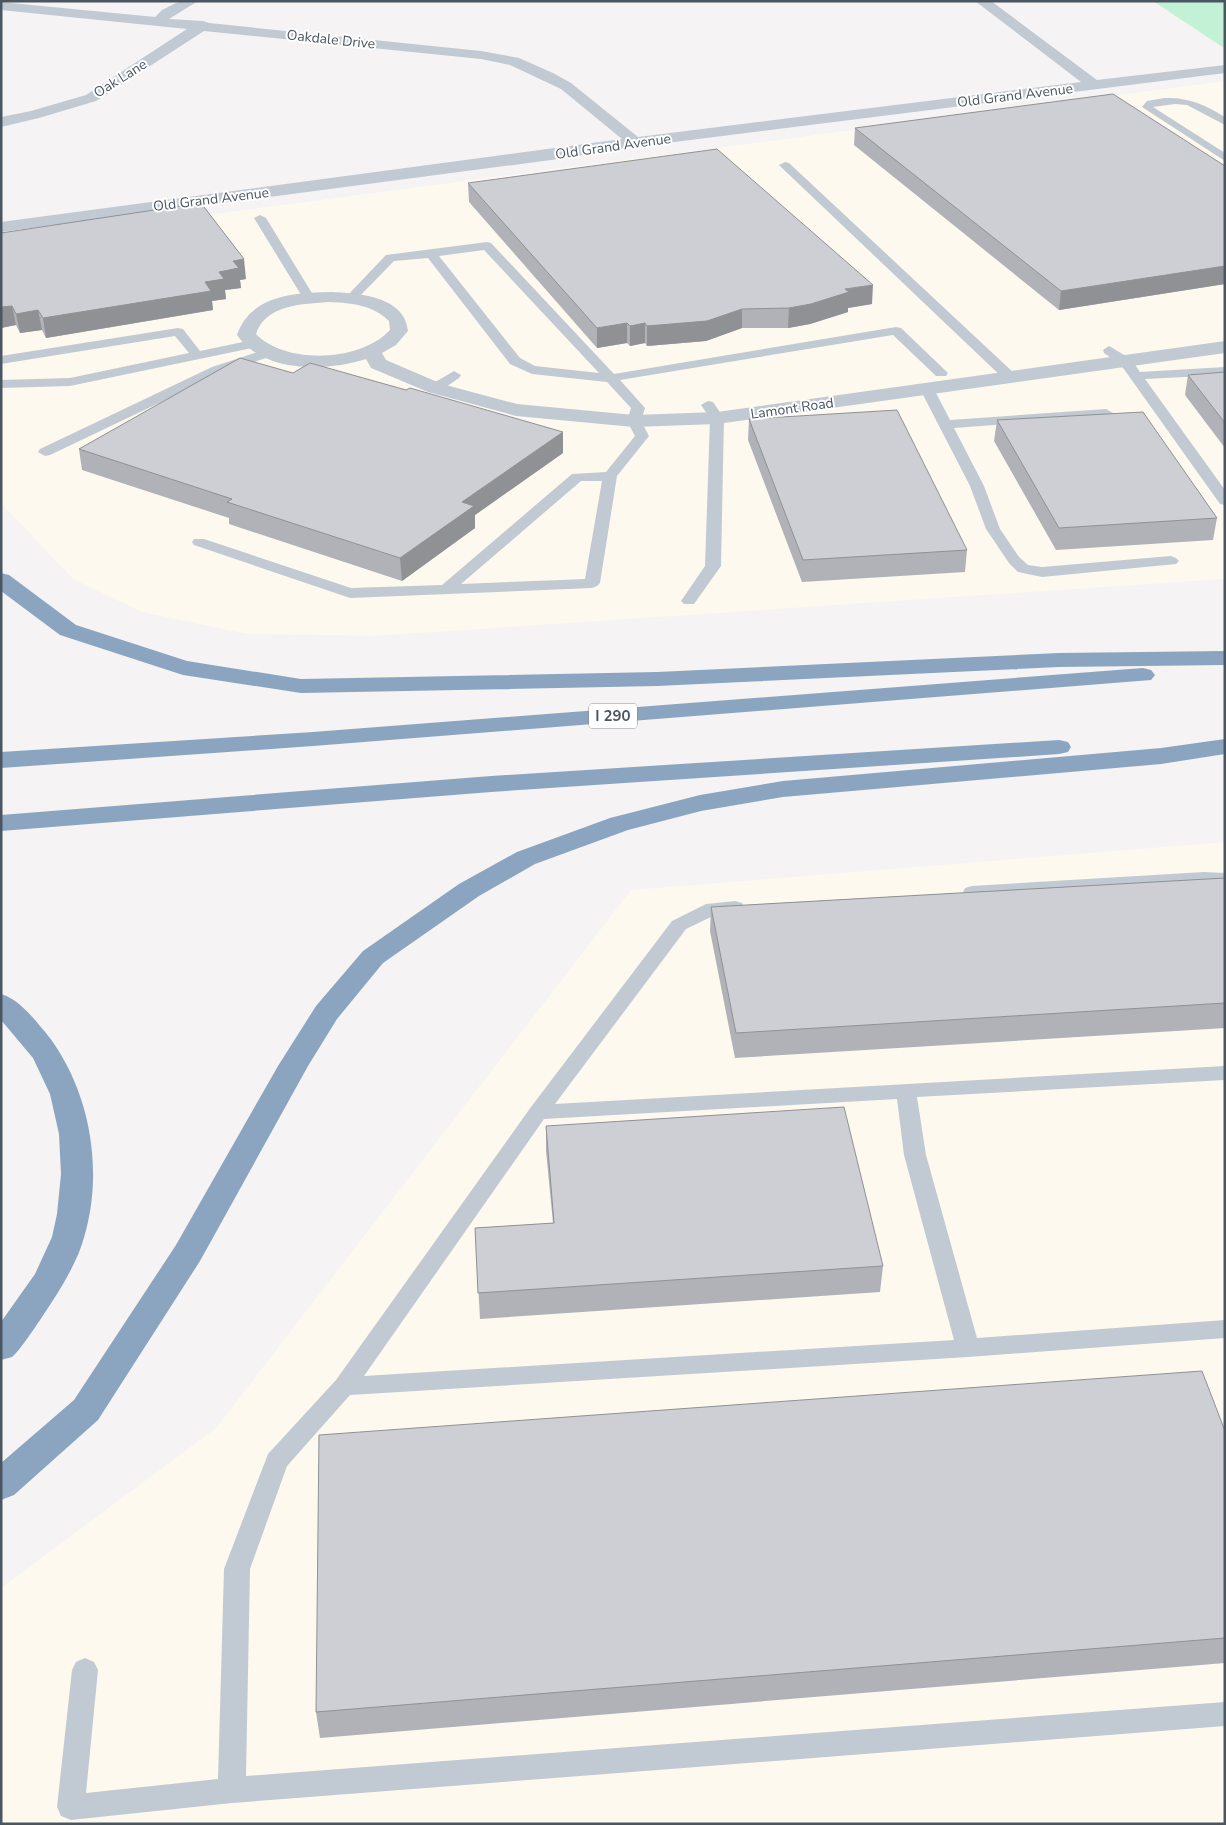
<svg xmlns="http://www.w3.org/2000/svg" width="1226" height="1825" font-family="'Nunito Sans',sans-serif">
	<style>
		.commercial { fill: #fdf9ef }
		.green { fill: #c3f1d5 }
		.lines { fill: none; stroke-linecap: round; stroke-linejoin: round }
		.service { fill: #c1cad2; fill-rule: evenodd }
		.minor { fill: #c1cad2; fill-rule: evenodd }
		.motorway { fill: #8ba5c1; fill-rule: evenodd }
		.wall { fill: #b0b2b7 }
		.shaded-wall { fill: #909195 }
		.building { fill: #cdcfd5; stroke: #909195 }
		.labels { text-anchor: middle; stroke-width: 4; stroke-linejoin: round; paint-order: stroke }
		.far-street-label { font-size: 14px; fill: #4a5661; stroke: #fff }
		.shield { fill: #fff; stroke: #808990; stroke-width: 1 }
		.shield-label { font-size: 15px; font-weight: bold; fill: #4a5661 }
	</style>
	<rect width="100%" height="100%" fill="#f5f3f3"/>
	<path class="commercial" d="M1225 81V579L374 636 247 634 142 612 73 579 1 503V245L229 212Z
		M1225 842V1824H1V1588L216 1428 631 890Z"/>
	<path class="green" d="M1153 1H1225V48H1224Z"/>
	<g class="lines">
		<path class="service" d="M1164 98C1189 97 1205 105 1225 117V125L1187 105 1175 104 1153 107 1225 153V161L1142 107 1147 101Z
			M785 162 789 163 1015 374 1017 377 1015 380H1005L781 167 779 165Z
			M260 215 266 218 315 298 313 301H305L303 298 254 218Z
			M487 242 491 243 614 374 896 327 901 328 948 373 946 376H936L893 335 620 380 645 408 641 421 649 436 617 476 600 583 597 586 592 588 350 598 194 545 192 542 194 539H204L351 588 442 585 572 474 606 472 635 436 627 421 631 408 607 382 532 374 510 364 428 258 394 261 355 301H347L345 298 386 255ZM484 250 599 373 535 366 520 358 439 256ZM581 481H602L585 579 461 584Z
			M178 328 183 329 200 351 252 340 258 344 252 348 70 386 1 388V380L70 378 189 353 175 336 1 364V356Z
			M1109 346 1131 359 1140 372 1225 367V375L1145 379 1225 490V505L1220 504 1121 365 1104 353 1103 350Z
			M267 349 272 350 273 353 272 356 222 373 50 455 45 456 38 452 40 449 212 367Z
			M454 371 461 375 459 378 440 391H430L428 388 430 385Z
			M927 385 934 389 950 420 1106 409 1113 413 1106 417 954 428 984 486 1000 529 1019 557 1028 565 1042 567 1171 556 1176 558 1179 561 1176 564 1042 577 1018 572 1009 563 986 529 970 486 920 389Z
			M708 401 713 402 724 418 721 566 694 604H684L681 601 705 566 710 418 701 405Z
			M1204 872 1225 873V885L1204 884 972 898 965 896 963 892 965 888 972 886Z
			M735 901 742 903 744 907 742 911 717 914 686 929 555 1104 1225 1066V1080L917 1097 926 1155 977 1338 1225 1320V1338L968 1357 350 1395 287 1466 250 1569 246 1776 1225 1702V1726L232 1803 71 1820 61 1816 57 1807 72 1670 76 1662 85 1658 94 1662 98 1670 86 1793 218 1779 224 1569 268 1454 336 1380 531 1107 672 921 706 904ZM897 1099 904 1155 954 1340 364 1376 544 1119Z"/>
		<path class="minor" d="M180 1H198L169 19 203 21 209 23 481 51 519 58 553 73 571 83 638 137 1081 82 975 1H991L1097 80 1225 65V73L635 147 551 160 1 232V222L622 139 561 89 510 65 481 59 204 31 96 101 39 118 1 127V117L31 111 86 95 187 29 1 10V2L155 17 162 10Z
			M330 292C358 293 405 296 408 331L396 345 382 353 386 360 442 384 517 404 634 415 717 412 1225 341V353L717 424 634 427 516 416 428 392 371 368 366 359C326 372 263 373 237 335 251 295 293 293 330 292ZM330 302C352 303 373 305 389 321L390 330C360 362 286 365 256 334 266 304 303 304 330 302Z"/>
		<path class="motorway" d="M1 573 9 575 76 625 187 661 301 679 657 672 1059 653 1225 651V665L1059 667 657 686 301 693 183 675 60 635 1 591Z
			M1143 668 1151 670 1155 675 1151 680 313 746 1 768V752L313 732Z
			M1225 739V754L1161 764 783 797 701 811 628 830 535 864 479 896 383 963 337 1019 308 1066 200 1261 98 1420 14 1495 1 1500V1463L74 1400 176 1245 278 1066 316 1006 363 951 459 884 517 852 610 818 700 795 783 781 1161 748Z
			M1059 740 1068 742 1071 747 1068 752 1059 754 491 792 1 831V815L491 776Z
			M1 994C19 999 34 1019 46 1033 89 1087 104 1167 85 1234 78 1262 60 1290 44 1314 38 1323 19 1352 12 1357 9 1358 4 1359 1 1360V1322L35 1274 52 1237 57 1214 61 1174 59 1134 50 1094 33 1058 1 1020Z"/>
	</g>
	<path class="wall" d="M855 128 1225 166V284L1059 310 854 145Z
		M468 183 872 304 848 308V312L810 324 788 328H742L706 341 647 346 645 343 630 346 627 343 597 348 469 202Z
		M1 233 246 279 240 280 241 288 225 290 226 299 212 301 213 310 46 338 42 330 20 333 16 325 1 328Z
		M1225 372V448L1185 395 1188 375Z
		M293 373 406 390 563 432V453L475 515V528L402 581 229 524V518L82 470 79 449Z
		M749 419 967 550 965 572 802 582 748 440Z
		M997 420 1217 518 1213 540 1056 550 994 441Z
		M1225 878V1028L735 1058 710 931 711 907Z
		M546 1126 883 1266 880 1292 480 1319 475 1228 553 1223 546 1151Z
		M1225 1431V1663L320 1738 316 1712Z"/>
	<path class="shaded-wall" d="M244 259 246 279 240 280 241 288 225 290 226 299 212 301 213 310 46 338 43 318 205 282 233 261Z
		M1225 266V284L1059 310 1061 291Z
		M873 285 872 304 848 308V312L810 324 788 328 789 308 845 289Z
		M12 306 16 325 1 328V307Z
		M742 309V328L706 341 647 346V326Z
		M38 310 42 330 20 333 16 314Z
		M627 323V343L597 348V328Z
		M645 323V343L630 346V326Z
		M563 432V453L475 515V528L402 581 400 558 462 502Z"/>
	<path class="building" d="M1113 94 1225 166V266L1061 291 855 128Z
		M717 149 873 285 845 289 849 292 811 304 789 308 742 309 707 321 647 326 645 323 630 326 627 323 597 328 468 183Z
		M201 203 244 259 233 261 239 268 219 272 224 279 205 282 211 291 43 318 38 310 16 314 12 306 1 307V233Z
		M240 358 293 373 310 363 406 390 410 388 563 432 462 502 474 506 400 558 227 502 232 499 79 449Z
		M1225 372V423L1188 375Z
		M897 410 967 550 803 560 749 419Z
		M1143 412 1217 518 1059 528 997 420Z
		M1225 878V1003L736 1033 711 907Z
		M844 1107 883 1266 478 1293 475 1228 554 1223 546 1126Z
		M1202 1371 1225 1431V1638L316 1712 319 1435Z"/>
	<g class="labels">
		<g class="far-street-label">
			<text transform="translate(331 39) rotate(6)" y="5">Oakdale Drive</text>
			<text transform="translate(120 78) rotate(-32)" y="5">Oak Lane</text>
			<text transform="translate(1015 95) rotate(-7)" y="5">Old Grand Avenue</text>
			<text transform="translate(613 146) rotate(-8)" y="5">Old Grand Avenue</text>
			<text transform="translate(211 199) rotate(-7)" y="5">Old Grand Avenue</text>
			<text transform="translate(792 408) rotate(-8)" y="5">Lamont Road</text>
		</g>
		<rect class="shield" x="589" y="703.5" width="48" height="25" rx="4"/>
		<g class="shield-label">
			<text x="613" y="721">I 290</text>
		</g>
	</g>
	<rect width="1226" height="1825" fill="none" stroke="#4a5661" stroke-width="5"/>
</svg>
